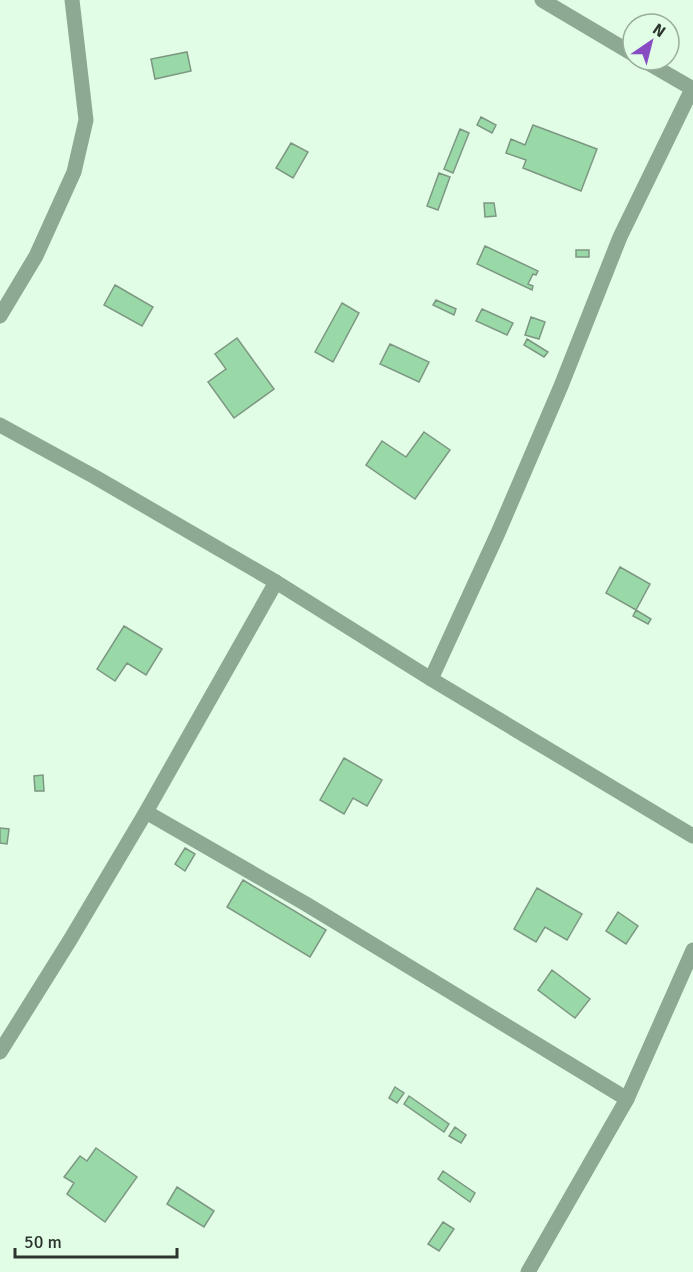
<svg xmlns="http://www.w3.org/2000/svg" width="693" height="1272" font-family="Signika,sans-serif">
	<style>
		.building { fill: #99d9a7; stroke: #7d9782; stroke-width: 1.5 }
		.lines { fill: none; stroke-linecap: round; stroke-linejoin: round }
		.minor { stroke: #8ea993; stroke-width: 15 }
		.tertiary { stroke: #8ea993; stroke-width: 15 }
	</style>
	<rect width="100%" height="100%" fill="#e1fde6"/>
	<path class="building" d="M187 52 191 71 155 79 151 59Z
		M481 117 496 125 492 133 477 125Z
		M533 125 597 149 581 191 523 168 526 160 506 153 511 139 525 145Z
		M460 129 469 133 453 173 444 169Z
		M291 143 308 152 293 178 276 168Z
		M439 173 450 177 438 210 427 206Z
		M484 203H494L496 216 485 217Z
		M485 246 538 271 536 275 533 274 528 284 533 286 532 290 477 264Z
		M576 250H589V257H576Z
		M115 285 153 307 142 326 104 305Z
		M436 300 456 309 454 315 433 305Z
		M342 303 359 313 333 362 315 352Z
		M482 309 513 323 507 335 476 321Z
		M531 317 545 322 539 339 525 335Z
		M237 338 274 389 234 418 208 382 226 369 215 354Z
		M527 339 548 352 544 357 524 345Z
		M390 344 429 362 419 382 380 364Z
		M424 432 450 450 415 499 366 465 382 441 406 457Z
		M620 567 650 584 636 610 606 593Z
		M636 610 651 619 648 624 633 616Z
		M124 626 162 649 146 675 127 663 115 681 97 669Z
		M344 758 382 780 367 806 353 798 344 814 320 800Z
		M43 775 44 791H35L34 776Z
		M0 828 9 829 7 844 0 843Z
		M185 848 195 854 185 871 175 864Z
		M243 880 326 930 310 957 227 907Z
		M537 888 582 914 567 940 545 927 536 942 514 929Z
		M618 912 638 926 626 944 606 931Z
		M552 970 590 999 575 1018 538 990Z
		M395 1087 404 1093 397 1103 389 1098Z
		M409 1096 449 1124 444 1132 404 1104Z
		M455 1127 466 1135 461 1143 449 1136Z
		M96 1148 137 1177 105 1222 67 1194 74 1183 64 1177 80 1156 87 1161Z
		M443 1171 475 1193 470 1202 438 1179Z
		M177 1187 214 1211 204 1227 167 1204Z
		M443 1222 454 1229 439 1251 428 1244Z"/>
	<g class="lines">
		<path class="minor" d="M542 0 633 54
			M643 60 693 89
			M0 316 36 256 74 172 86 120 72 0
			M431 679 498 533 561 386 620 237 692 89
			M146 812 306 904 627 1099
			M0 1052 70 940 146 812 276 582"/>
		<path class="tertiary" d="M0 425 95 477 276 582 431 679 693 836
			M528 1272 627 1099 693 950"/>
	</g>
	<g transform="translate(651 42) rotate(35)"><circle r="28" fill="#e1fde6" stroke="#98ad9c" stroke-width="1.5"/>
	<path d="M0-4.5L10 22L0 15L-10 22Z" fill="#874cc2"/>
	<text y="-9" font-size="16" font-weight="bold" text-anchor="middle" fill="#2b352d">N</text>
	</g>
	<path d="M15 1248v9h162v-9" fill="none" stroke="#2b352d" stroke-width="3"/>
	<text x="24" y="1248" font-size="18" fill="#2b352d" stroke="#e1fde6" stroke-width="4.5" paint-order="stroke">50 m</text>
</svg>
